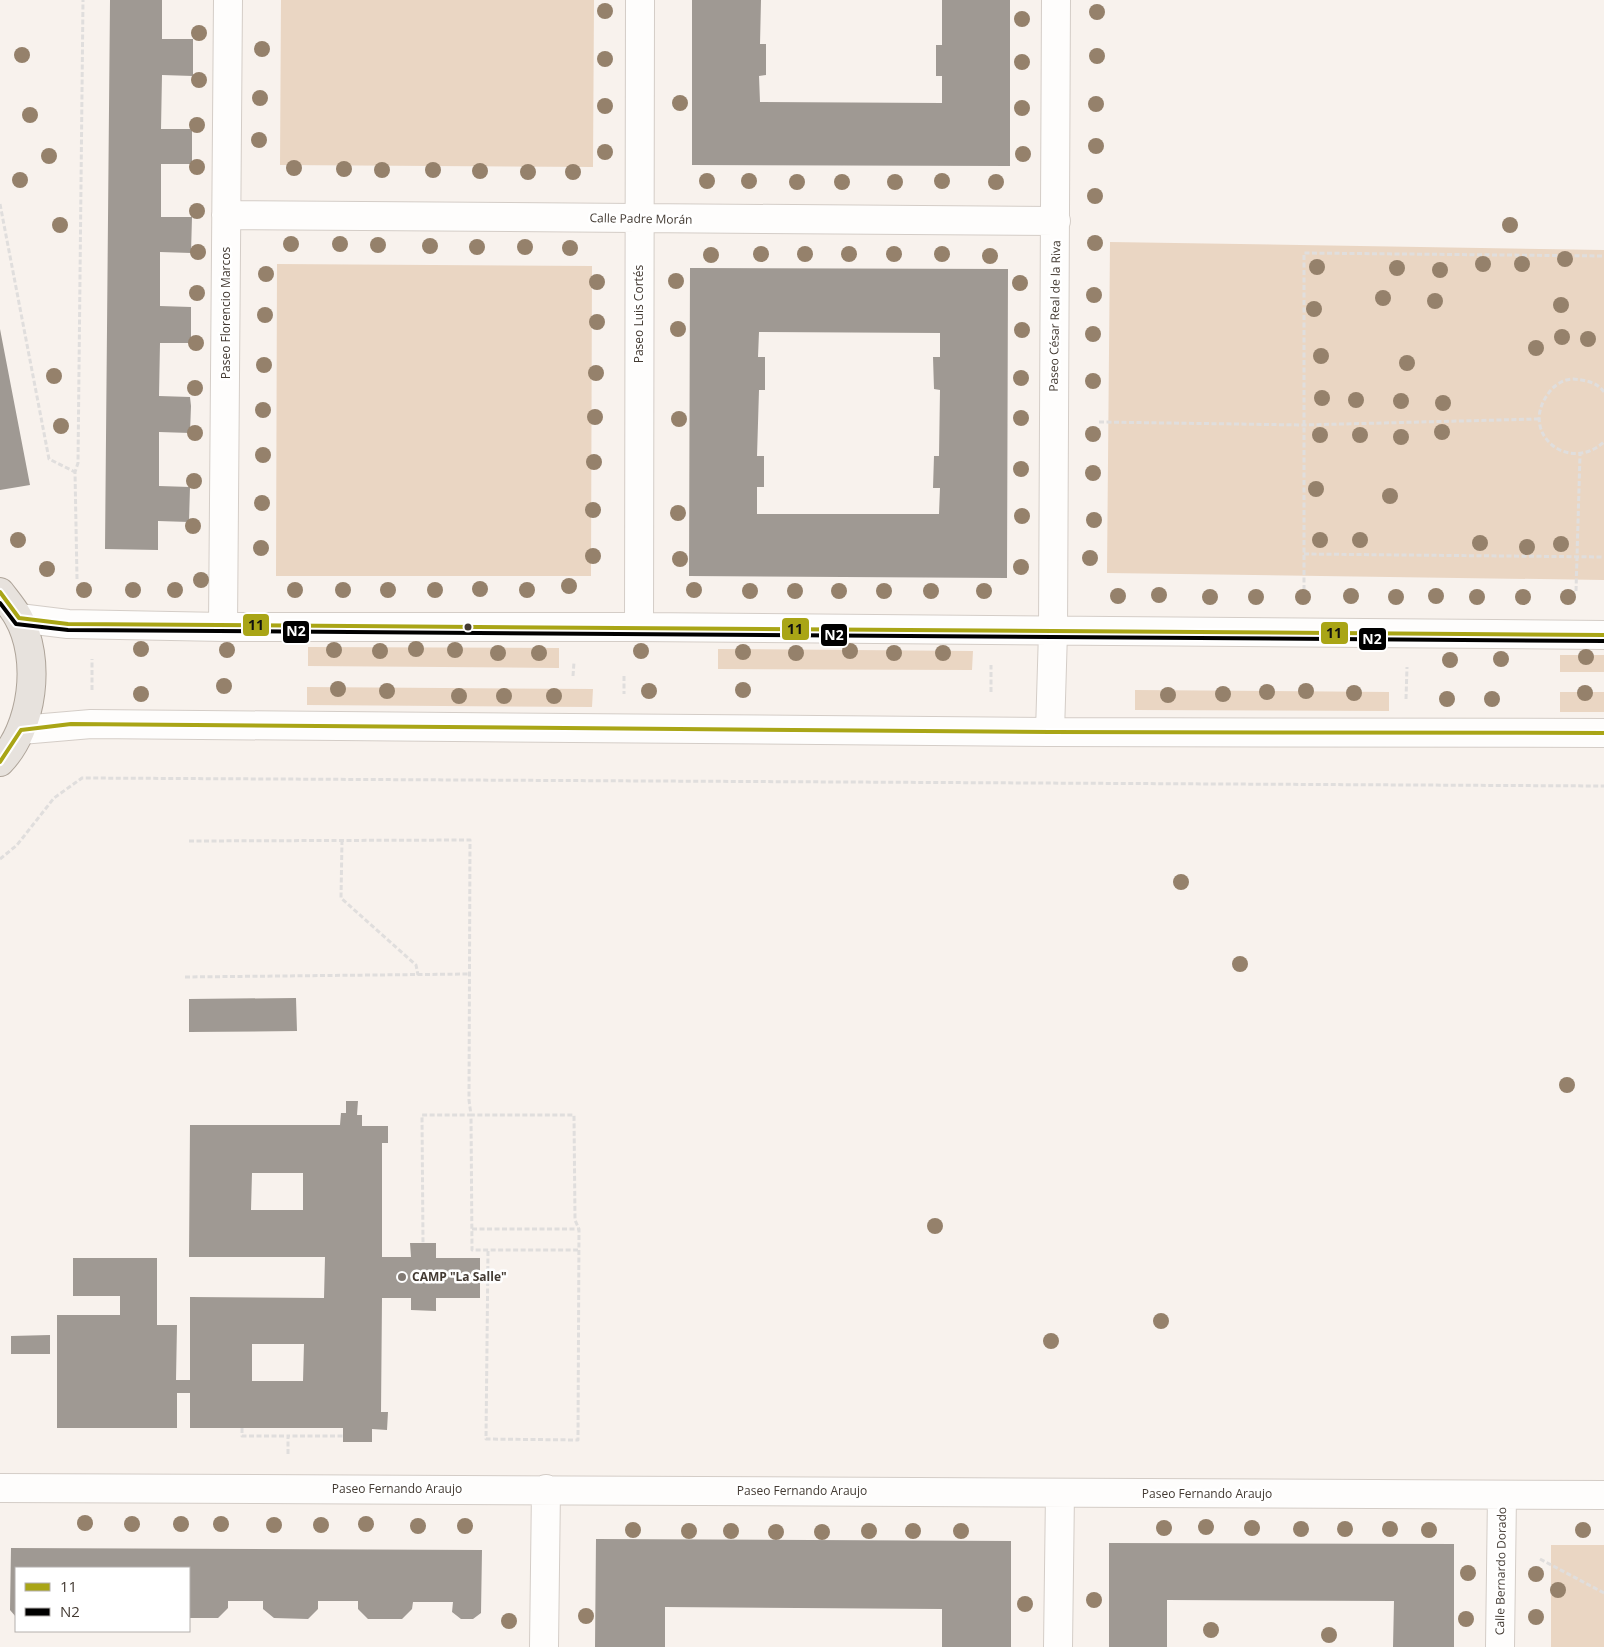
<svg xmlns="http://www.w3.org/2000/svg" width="1604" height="1647" font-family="'Open Sans',sans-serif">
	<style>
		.green { fill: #ead6c3 }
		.building { fill: #9f9993; fill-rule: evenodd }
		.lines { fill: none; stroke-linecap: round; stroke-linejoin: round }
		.minor-casing { stroke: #d4cdc7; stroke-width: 30 }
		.major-casing { stroke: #aea499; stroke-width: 30 }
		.path { stroke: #e0dedd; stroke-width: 3; stroke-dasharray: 5 2.5; stroke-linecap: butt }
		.minor { stroke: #fefdfc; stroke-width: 28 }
		.major { stroke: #e7e2dd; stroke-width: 28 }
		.bus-1-casing { stroke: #fff; stroke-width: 8 }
		.bus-2-casing { stroke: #fff; stroke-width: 8 }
		.bus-1 { stroke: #a9a516; stroke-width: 4 }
		.bus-2 { stroke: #000; stroke-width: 4 }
		.tree { fill: #95816b }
		.bus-dot { fill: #433a32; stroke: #fff; stroke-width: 2 }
		.poi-dot { fill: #827a73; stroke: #fff; stroke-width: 2 }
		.labels { text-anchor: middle; stroke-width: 5; stroke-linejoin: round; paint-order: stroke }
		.street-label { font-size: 12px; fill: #433a32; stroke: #fff }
		.poi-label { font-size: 12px; font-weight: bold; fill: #433a32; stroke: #fff; text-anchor: start }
		.line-badge { stroke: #fff; stroke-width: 2 }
		.badge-label { font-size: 14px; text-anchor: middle; font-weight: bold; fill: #fff }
		.pale-badge-label { font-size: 14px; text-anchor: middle; font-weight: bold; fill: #111 }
	</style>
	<rect width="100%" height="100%" fill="#f8f2ed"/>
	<path class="green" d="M281 0H594L593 167 280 165Z
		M1110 242 1604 250V580L1107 573Z
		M277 264 592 266 591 576H276Z
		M308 647 559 648V668L308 666Z
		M718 649 973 651 972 670 718 669Z
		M1560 655H1604V672H1560Z
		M307 687 593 689 592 707 307 705Z
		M1135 690 1389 692V711L1135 710Z
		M1560 692H1604V712H1560Z
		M1551 1545H1604V1647H1551Z"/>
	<path class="building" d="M110 0H162V39H193V76L162 75 161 129H192V164H161V217H192L191 253 160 252V306L191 307V343H160L159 396 190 397 191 406 190 433 159 432V486L190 487 189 522 158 521V550L105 549Z
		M692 0H761L760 44H766V75L759 76 760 102 942 103V76H936V45H942V0H1010V166L692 165Z
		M690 268 1008 269 1007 578 689 576ZM759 332 940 333V357H933L934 389 940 390 939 456H934L933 488H940L939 514H757V487H764V456H757L759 390H765V357H758Z
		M0 329 30 485 0 490Z
		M296 998 297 1031 189 1032V999Z
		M346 1101H358L357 1115H362V1126H388V1143H382V1257H411L410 1243H436V1258H480V1298H436V1311L411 1310V1298H382L381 1412H388L387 1430 372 1429V1442H343V1428H190V1393H177V1428H57V1315H120V1296H73V1258H157V1325H177L176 1380H190V1297L324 1298 325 1257H189L190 1125H340L341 1113H346ZM252 1173H303V1210H251ZM252 1344H304L303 1381H252Z
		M50 1335V1354H11V1336Z
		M596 1539 1011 1541V1647H942V1609L665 1607V1647H595Z
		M1109 1543 1454 1544V1647H1393L1394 1601 1167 1600V1647H1109Z
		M11 1548 482 1550 481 1613 473 1619H461L452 1612 453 1602H413L412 1609 402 1619H368L358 1609V1601H318V1609L308 1619 274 1618 263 1609V1601H228V1608L218 1618H189V1568H16V1617L10 1610Z"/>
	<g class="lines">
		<defs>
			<path id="minor" d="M226 215 1056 221
				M19 618 68 624 223 627H639L1604 635
				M223 627 228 0
				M639 627 640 0
				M21 730 91 724 1050 732 1604 733
				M1050 732 1053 632 1056 0
				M0 1488 1604 1495
				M544 1647 546 1489
				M1058 1647 1060 1493
				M1500 1647 1502 1495"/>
			<path id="major" d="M0 592C6 600 13 608 18 617 42 659 33 728 0 762"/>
		</defs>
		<use href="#minor" class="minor-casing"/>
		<use href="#major" class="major-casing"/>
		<path class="path" d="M0 204 49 459 75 472
			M1604 392C1597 382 1585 380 1573 379 1563 379 1553 386 1548 394 1519 433 1568 474 1604 442
			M1099 422 1304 425 1538 419
			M1304 554 1604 557
			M77 579 75 472 78 463 83 0
			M1304 590V253L1604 256
			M1576 591 1580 455
			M573 676 574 662
			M624 676V694
			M92 690V659
			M991 692V665
			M1406 699 1407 667
			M342 840 341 898 416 965 418 975
			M189 841 470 840 469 1100 471 1115H422L423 1243
			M0 859 17 845 54 798 82 778 1604 786
			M185 977 469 974
			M472 1229H579
			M488 1251 486 1439 578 1440 579 1229 575 1220 574 1115H471L472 1250H578
			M242 1428V1436H288
			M288 1454V1436H343
			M1540 1559 1604 1593"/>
		<use href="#minor" class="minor"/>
		<use href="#major" class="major"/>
		<defs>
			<path id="bus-1" d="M0 592 19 618 68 624 1604 635
				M0 762 21 730 71 724 1050 732 1604 733"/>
			<path id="bus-2" d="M0 603 16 624 68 630 1604 641"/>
		</defs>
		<use href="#bus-1" class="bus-1-casing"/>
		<use href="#bus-2" class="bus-2-casing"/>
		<use href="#bus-1" class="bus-1"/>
		<use href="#bus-2" class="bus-2"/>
	</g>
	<g class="tree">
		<circle cx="605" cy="11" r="8"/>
		<circle cx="1097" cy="12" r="8"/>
		<circle cx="1022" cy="19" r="8"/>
		<circle cx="199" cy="33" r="8"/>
		<circle cx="262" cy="49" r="8"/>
		<circle cx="22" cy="55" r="8"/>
		<circle cx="1097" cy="56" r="8"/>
		<circle cx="605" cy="59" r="8"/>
		<circle cx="1022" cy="62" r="8"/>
		<circle cx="199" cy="80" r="8"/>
		<circle cx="260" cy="98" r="8"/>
		<circle cx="680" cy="103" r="8"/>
		<circle cx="1096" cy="104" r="8"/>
		<circle cx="605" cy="106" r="8"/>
		<circle cx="1022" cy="108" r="8"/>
		<circle cx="30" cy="115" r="8"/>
		<circle cx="197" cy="125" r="8"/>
		<circle cx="259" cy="140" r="8"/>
		<circle cx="1096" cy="146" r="8"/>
		<circle cx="605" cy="152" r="8"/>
		<circle cx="1023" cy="154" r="8"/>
		<circle cx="49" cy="156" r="8"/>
		<circle cx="197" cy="167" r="8"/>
		<circle cx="294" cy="168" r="8"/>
		<circle cx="344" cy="169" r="8"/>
		<circle cx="382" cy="170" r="8"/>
		<circle cx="433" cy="170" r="8"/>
		<circle cx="480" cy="171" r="8"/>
		<circle cx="528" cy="172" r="8"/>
		<circle cx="573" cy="172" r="8"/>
		<circle cx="20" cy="180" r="8"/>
		<circle cx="707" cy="181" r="8"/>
		<circle cx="749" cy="181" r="8"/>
		<circle cx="942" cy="181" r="8"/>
		<circle cx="797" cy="182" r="8"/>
		<circle cx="842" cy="182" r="8"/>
		<circle cx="895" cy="182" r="8"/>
		<circle cx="996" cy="182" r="8"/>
		<circle cx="1095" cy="196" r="8"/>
		<circle cx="197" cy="211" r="8"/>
		<circle cx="60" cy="225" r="8"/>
		<circle cx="1510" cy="225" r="8"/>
		<circle cx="1095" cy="243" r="8"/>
		<circle cx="291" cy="244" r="8"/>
		<circle cx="340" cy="244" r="8"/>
		<circle cx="378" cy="245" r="8"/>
		<circle cx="430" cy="246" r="8"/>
		<circle cx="477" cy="247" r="8"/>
		<circle cx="525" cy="247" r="8"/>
		<circle cx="570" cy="248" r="8"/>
		<circle cx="198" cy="252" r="8"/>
		<circle cx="761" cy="254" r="8"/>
		<circle cx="805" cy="254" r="8"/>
		<circle cx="849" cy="254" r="8"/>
		<circle cx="894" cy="254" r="8"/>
		<circle cx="942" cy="254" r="8"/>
		<circle cx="711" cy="255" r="8"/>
		<circle cx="990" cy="256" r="8"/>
		<circle cx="1565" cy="259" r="8"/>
		<circle cx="1483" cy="264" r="8"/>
		<circle cx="1522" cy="264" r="8"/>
		<circle cx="1317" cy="267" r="8"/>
		<circle cx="1397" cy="268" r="8"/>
		<circle cx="1440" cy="270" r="8"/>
		<circle cx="266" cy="274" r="8"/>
		<circle cx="676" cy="281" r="8"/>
		<circle cx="597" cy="282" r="8"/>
		<circle cx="1020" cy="283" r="8"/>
		<circle cx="197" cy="293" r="8"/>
		<circle cx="1094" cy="295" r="8"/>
		<circle cx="1383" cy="298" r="8"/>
		<circle cx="1435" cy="301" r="8"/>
		<circle cx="1561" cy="305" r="8"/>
		<circle cx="1314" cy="309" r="8"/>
		<circle cx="265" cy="315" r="8"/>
		<circle cx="597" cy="322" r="8"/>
		<circle cx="678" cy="329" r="8"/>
		<circle cx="1022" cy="330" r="8"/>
		<circle cx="1093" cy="334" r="8"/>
		<circle cx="1562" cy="337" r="8"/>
		<circle cx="1588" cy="339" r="8"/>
		<circle cx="196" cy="343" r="8"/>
		<circle cx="1536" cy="348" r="8"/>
		<circle cx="1321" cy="356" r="8"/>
		<circle cx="1407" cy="363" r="8"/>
		<circle cx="264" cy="365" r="8"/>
		<circle cx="596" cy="373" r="8"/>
		<circle cx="54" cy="376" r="8"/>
		<circle cx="1021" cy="378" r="8"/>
		<circle cx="1093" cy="381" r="8"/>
		<circle cx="195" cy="388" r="8"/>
		<circle cx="1322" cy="398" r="8"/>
		<circle cx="1356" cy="400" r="8"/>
		<circle cx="1401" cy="401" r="8"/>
		<circle cx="1443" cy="403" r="8"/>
		<circle cx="263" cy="410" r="8"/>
		<circle cx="595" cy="417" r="8"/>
		<circle cx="1021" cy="418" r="8"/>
		<circle cx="679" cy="419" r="8"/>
		<circle cx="61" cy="426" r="8"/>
		<circle cx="1442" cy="432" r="8"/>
		<circle cx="195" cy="433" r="8"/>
		<circle cx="1093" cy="434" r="8"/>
		<circle cx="1320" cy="435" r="8"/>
		<circle cx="1360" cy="435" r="8"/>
		<circle cx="1401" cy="437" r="8"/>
		<circle cx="263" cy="455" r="8"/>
		<circle cx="594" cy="462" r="8"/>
		<circle cx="1021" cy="469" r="8"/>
		<circle cx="1093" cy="473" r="8"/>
		<circle cx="194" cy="481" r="8"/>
		<circle cx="1316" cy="489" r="8"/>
		<circle cx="1390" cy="496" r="8"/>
		<circle cx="262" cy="503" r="8"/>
		<circle cx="593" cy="510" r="8"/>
		<circle cx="678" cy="513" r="8"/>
		<circle cx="1022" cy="516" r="8"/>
		<circle cx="1094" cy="520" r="8"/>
		<circle cx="193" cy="526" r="8"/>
		<circle cx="18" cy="540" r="8"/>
		<circle cx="1320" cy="540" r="8"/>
		<circle cx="1360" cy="540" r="8"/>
		<circle cx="1480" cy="543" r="8"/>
		<circle cx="1561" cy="544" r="8"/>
		<circle cx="1527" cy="547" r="8"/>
		<circle cx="261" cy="548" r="8"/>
		<circle cx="593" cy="556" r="8"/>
		<circle cx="1090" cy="558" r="8"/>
		<circle cx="680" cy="559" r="8"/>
		<circle cx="1021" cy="567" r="8"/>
		<circle cx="47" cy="569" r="8"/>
		<circle cx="201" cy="580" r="8"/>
		<circle cx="569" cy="586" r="8"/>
		<circle cx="480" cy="589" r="8"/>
		<circle cx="84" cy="590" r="8"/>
		<circle cx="133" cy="590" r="8"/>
		<circle cx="175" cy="590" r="8"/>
		<circle cx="295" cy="590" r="8"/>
		<circle cx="343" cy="590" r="8"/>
		<circle cx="388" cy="590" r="8"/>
		<circle cx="435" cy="590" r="8"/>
		<circle cx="527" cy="590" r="8"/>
		<circle cx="694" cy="590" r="8"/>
		<circle cx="750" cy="591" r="8"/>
		<circle cx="795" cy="591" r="8"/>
		<circle cx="839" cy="591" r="8"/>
		<circle cx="884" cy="591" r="8"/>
		<circle cx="931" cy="591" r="8"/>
		<circle cx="984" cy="591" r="8"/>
		<circle cx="1159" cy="595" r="8"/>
		<circle cx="1118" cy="596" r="8"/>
		<circle cx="1351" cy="596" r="8"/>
		<circle cx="1436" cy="596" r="8"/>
		<circle cx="1210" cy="597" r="8"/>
		<circle cx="1256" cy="597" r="8"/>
		<circle cx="1303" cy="597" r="8"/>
		<circle cx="1396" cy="597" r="8"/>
		<circle cx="1477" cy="597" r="8"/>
		<circle cx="1523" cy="597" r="8"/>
		<circle cx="1568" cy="597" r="8"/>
		<circle cx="141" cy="649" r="8"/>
		<circle cx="416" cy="649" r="8"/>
		<circle cx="227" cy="650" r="8"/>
		<circle cx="334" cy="650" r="8"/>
		<circle cx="455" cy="650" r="8"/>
		<circle cx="380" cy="651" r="8"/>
		<circle cx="641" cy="651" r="8"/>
		<circle cx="850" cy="651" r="8"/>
		<circle cx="743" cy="652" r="8"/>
		<circle cx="498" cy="653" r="8"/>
		<circle cx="539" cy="653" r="8"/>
		<circle cx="796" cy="653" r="8"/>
		<circle cx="894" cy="653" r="8"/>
		<circle cx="943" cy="653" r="8"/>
		<circle cx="1586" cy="657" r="8"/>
		<circle cx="1501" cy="659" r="8"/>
		<circle cx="1450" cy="660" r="8"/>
		<circle cx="224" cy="686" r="8"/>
		<circle cx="338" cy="689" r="8"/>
		<circle cx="743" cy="690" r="8"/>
		<circle cx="387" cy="691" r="8"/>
		<circle cx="649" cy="691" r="8"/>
		<circle cx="1306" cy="691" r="8"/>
		<circle cx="1267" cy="692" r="8"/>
		<circle cx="1354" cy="693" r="8"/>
		<circle cx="1585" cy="693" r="8"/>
		<circle cx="141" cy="694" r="8"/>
		<circle cx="1223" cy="694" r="8"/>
		<circle cx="1168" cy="695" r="8"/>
		<circle cx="459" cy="696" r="8"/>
		<circle cx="504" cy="696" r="8"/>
		<circle cx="554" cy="696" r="8"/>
		<circle cx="1447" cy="699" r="8"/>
		<circle cx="1492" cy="699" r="8"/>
		<circle cx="1181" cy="882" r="8"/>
		<circle cx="1240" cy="964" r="8"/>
		<circle cx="1567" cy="1085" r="8"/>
		<circle cx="935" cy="1226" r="8"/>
		<circle cx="1161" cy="1321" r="8"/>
		<circle cx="1051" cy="1341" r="8"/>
		<circle cx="85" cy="1523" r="8"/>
		<circle cx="132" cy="1524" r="8"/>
		<circle cx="181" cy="1524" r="8"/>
		<circle cx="221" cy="1524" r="8"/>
		<circle cx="366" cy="1524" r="8"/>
		<circle cx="274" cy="1525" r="8"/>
		<circle cx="321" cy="1525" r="8"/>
		<circle cx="418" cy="1526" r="8"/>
		<circle cx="465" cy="1526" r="8"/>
		<circle cx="1206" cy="1527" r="8"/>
		<circle cx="1164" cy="1528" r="8"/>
		<circle cx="1252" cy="1528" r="8"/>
		<circle cx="1301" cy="1529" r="8"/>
		<circle cx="1345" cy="1529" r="8"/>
		<circle cx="1390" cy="1529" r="8"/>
		<circle cx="633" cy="1530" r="8"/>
		<circle cx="1429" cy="1530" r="8"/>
		<circle cx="1583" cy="1530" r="8"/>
		<circle cx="689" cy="1531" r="8"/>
		<circle cx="731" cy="1531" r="8"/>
		<circle cx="869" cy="1531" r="8"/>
		<circle cx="913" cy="1531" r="8"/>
		<circle cx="961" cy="1531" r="8"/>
		<circle cx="776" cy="1532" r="8"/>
		<circle cx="822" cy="1532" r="8"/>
		<circle cx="1468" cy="1573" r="8"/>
		<circle cx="1536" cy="1574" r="8"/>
		<circle cx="1558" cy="1590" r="8"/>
		<circle cx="1094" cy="1600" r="8"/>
		<circle cx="1025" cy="1604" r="8"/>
		<circle cx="586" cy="1616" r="8"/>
		<circle cx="1536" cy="1617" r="8"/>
		<circle cx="1466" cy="1619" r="8"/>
		<circle cx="509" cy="1621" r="8"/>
		<circle cx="1211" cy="1630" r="8"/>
		<circle cx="1329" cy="1635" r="8"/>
	</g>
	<circle class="bus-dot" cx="468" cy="627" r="4.5"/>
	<circle class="poi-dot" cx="402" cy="1277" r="5"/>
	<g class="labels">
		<g class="street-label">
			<text transform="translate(641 219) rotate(1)" y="4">Calle Padre Morán</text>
			<text transform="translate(226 313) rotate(-90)" y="4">Paseo Florencio Marcos</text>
			<text transform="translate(639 314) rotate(-90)" y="4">Paseo Luis Cortés</text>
			<text transform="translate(1055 316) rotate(-89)" y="4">Paseo César Real de la Riva</text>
			<text x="397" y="1493">Paseo Fernando Araujo</text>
			<text x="802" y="1495">Paseo Fernando Araujo</text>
			<text x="1207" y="1498">Paseo Fernando Araujo</text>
			<text transform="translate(1501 1571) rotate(-89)" y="4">Calle Bernardo Dorado</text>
		</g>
		<g class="poi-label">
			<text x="412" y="1281">CAMP "La Salle"</text>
		</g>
	</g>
	<g class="line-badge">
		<rect x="242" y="613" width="28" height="24" rx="5" fill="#a9a516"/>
		<rect x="781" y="617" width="29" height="24" rx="5" fill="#a9a516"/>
		<rect x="282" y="620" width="28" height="24" rx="5" fill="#000"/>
		<rect x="1320" y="621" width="29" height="24" rx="5" fill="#a9a516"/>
		<rect x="820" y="623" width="28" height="24" rx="5" fill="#000"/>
		<rect x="1358" y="627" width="29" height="24" rx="5" fill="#000"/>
	</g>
	<g class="badge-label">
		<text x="296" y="636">N2</text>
		<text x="834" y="640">N2</text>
		<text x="1372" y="644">N2</text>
	</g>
	<g class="pale-badge-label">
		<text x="256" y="630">11</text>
		<text x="795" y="634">11</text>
		<text x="1334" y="638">11</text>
	</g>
	<rect x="15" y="1567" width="175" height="65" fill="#ffffff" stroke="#b4b0ad"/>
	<rect x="25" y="1583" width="25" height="8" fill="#a9a516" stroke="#b4b0ad"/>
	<text x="60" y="1592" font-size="15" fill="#433a32">11</text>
	<rect x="25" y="1608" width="25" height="8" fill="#000000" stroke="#b4b0ad"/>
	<text x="60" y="1617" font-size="15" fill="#433a32">N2</text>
</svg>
